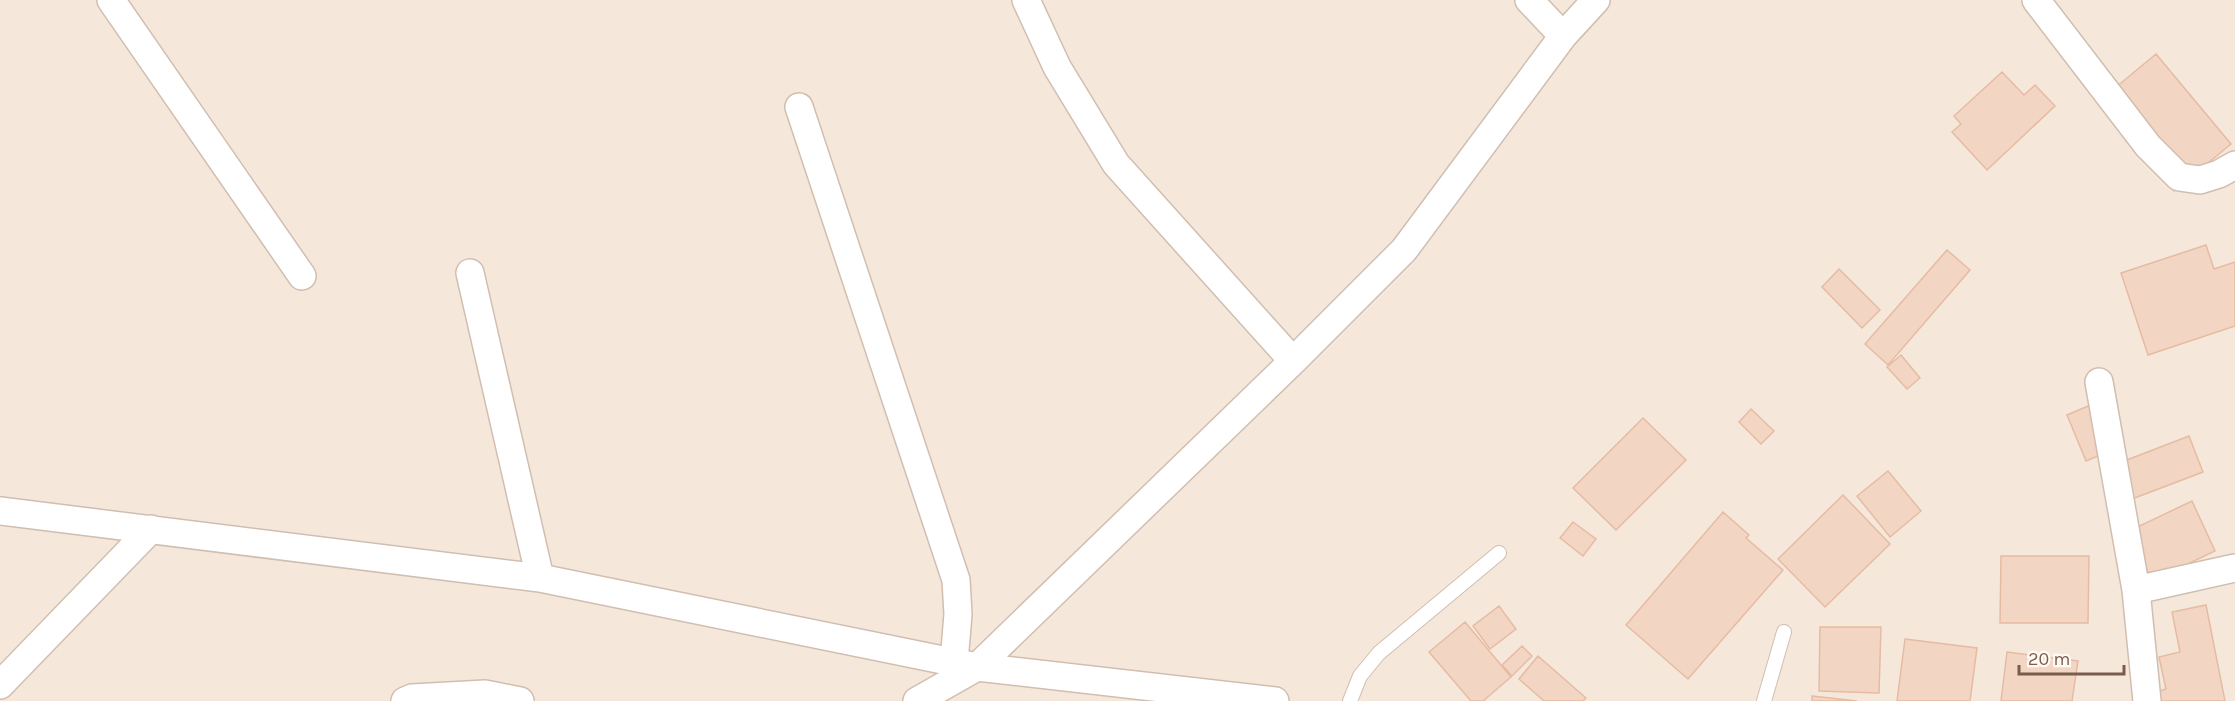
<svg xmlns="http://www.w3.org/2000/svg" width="2235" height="701" font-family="Karla,sans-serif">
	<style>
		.residential { fill: #f5e8da }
		.building { fill: #f3d5c3; stroke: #e6bba3; stroke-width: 1.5 }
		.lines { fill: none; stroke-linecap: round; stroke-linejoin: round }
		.lane-casing { stroke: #d1beb0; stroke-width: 16 }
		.street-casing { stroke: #d1beb0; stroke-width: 30 }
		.lane { stroke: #fff; stroke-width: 14 }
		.street { stroke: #fff; stroke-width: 27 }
	</style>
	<rect width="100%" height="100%" fill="#fdf6ec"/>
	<path class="residential" d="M0 0H2235V701H0Z"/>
	<path class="building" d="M2156 54 2231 144 2174 191 2098 102Z
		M2002 72 2024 95 2035 85 2055 106 1987 170 1952 132 1961 124 1954 116Z
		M2206 245 2214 269 2235 262V326L2148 355 2121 273Z
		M1947 250 1970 270 1888 365 1865 344Z
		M1839 269 1880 310 1862 328 1822 287Z
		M1901 355 1920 378 1907 389 1887 367Z
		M2093 404 2112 450 2086 461 2067 415Z
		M1751 409 1774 431 1761 444 1739 422Z
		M1643 418 1686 460 1616 530 1573 488Z
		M2189 436 2203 472 2132 499 2119 463Z
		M1888 471 1921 511 1890 537 1857 496Z
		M1843 495 1890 544 1825 607 1778 559Z
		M2192 501 2215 551 2152 581 2129 531Z
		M1723 512 1749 535 1746 538 1783 570 1688 679 1626 625Z
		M1573 522 1596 539 1583 556 1560 538Z
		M2001 556H2089L2088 623H2000Z
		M2206 605 2225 701H2157L2155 692 2166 689 2159 657 2180 652 2172 612Z
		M1499 606 1516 629 1490 649 1473 626Z
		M1465 622 1511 677 1483 701H1471L1429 652Z
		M1820 627H1881L1879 693 1819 691Z
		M1905 639 1977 648 1970 701H1897Z
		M1522 646 1532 656 1512 676 1502 665Z
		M2007 652 2078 661 2072 701H2001Z
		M1538 656 1586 698 1583 701H1544L1519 679Z
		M1812 696 1857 701H1812Z"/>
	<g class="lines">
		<defs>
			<path id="lane" d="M1350 701 1360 676 1379 653 1499 553
				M1764 701 1784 632"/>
			<path id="street" d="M111 0 302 276
				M1026 0 1057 67 1116 164 1293 361
				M1529 0 1563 36
				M2036 0 2148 146 2179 177 2200 180 2219 174 2235 165
				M799 107 956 580 958 614 954 662
				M470 273 540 578
				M2099 382 2136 590 2147 701
				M0 511 540 578 977 667 1275 701
				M2136 590 2235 568
				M0 685 151 529
				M405 701 412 698 485 694 520 701
				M917 701 977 667 1293 361 1404 250 1563 36 1596 0"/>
		</defs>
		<use href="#lane" class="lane-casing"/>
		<use href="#street" class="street-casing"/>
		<use href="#lane" class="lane"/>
		<use href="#street" class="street"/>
	</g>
	<path d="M2019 665v9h105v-9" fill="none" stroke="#7a5c4d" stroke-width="3"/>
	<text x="2028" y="665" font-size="18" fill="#7a5c4d" stroke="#fffaf3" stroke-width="4.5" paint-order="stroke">20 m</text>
</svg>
